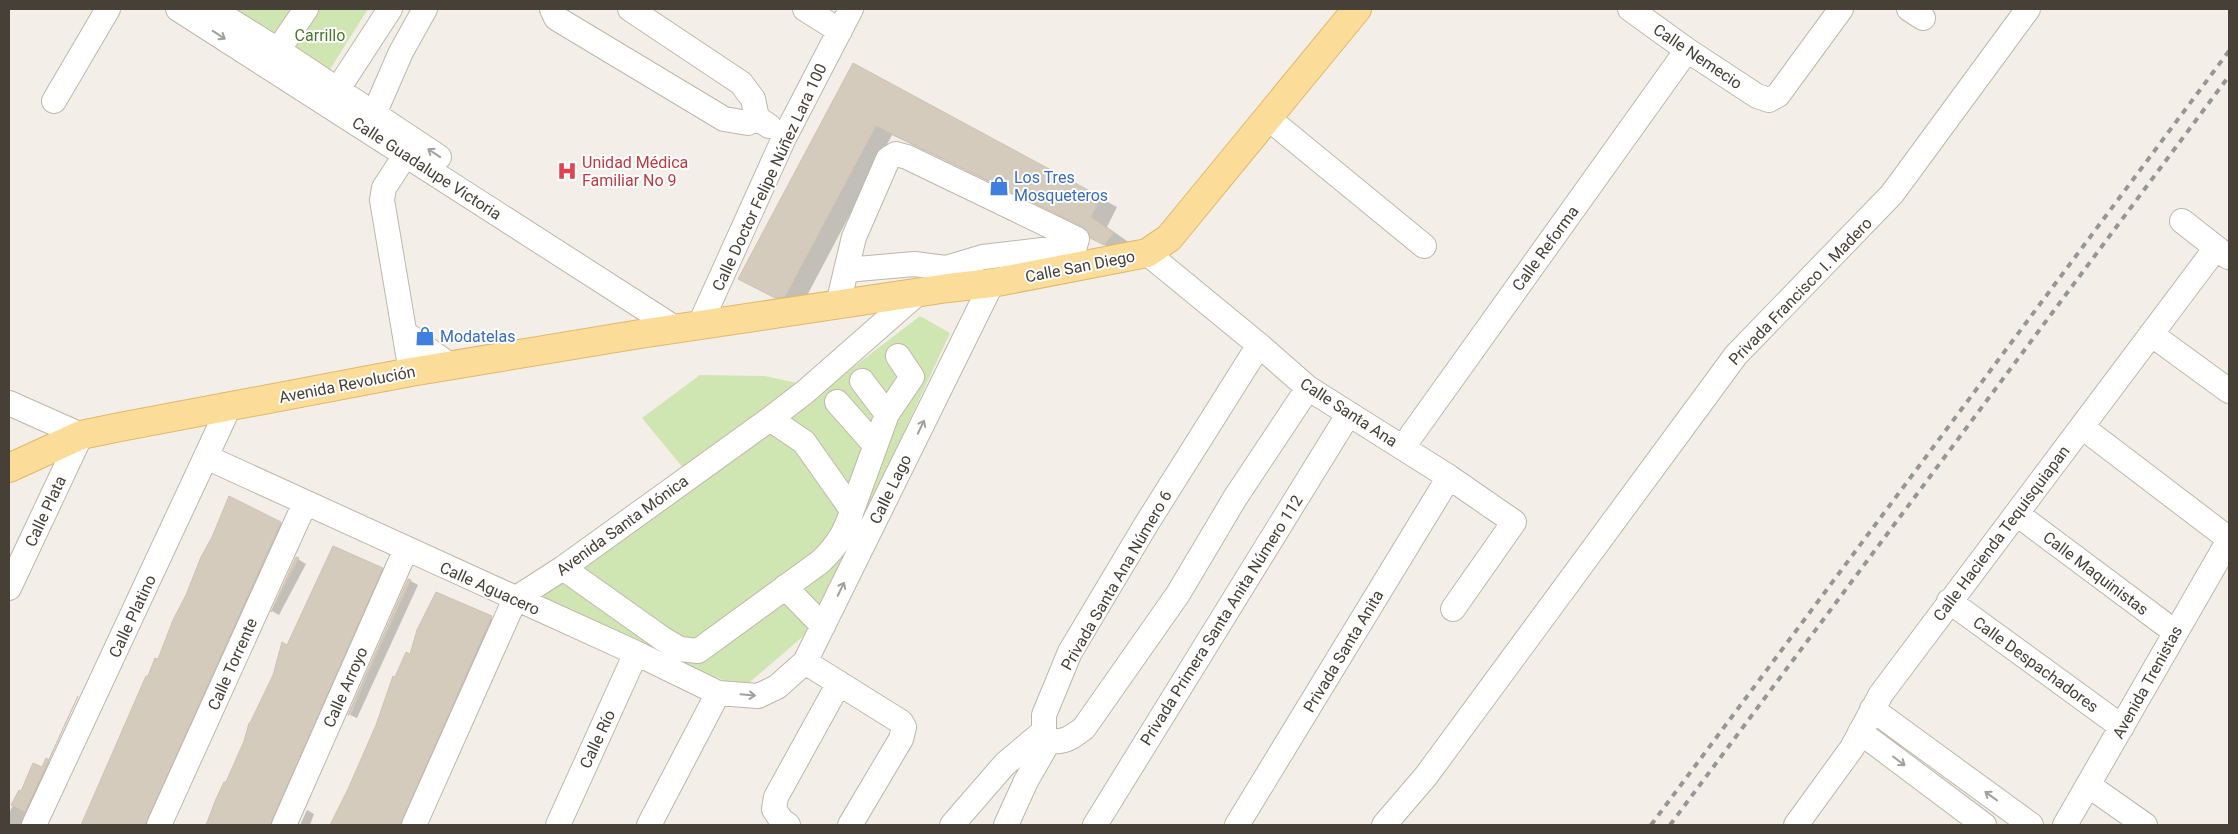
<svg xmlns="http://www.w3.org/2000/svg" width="2238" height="834" font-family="Roboto,sans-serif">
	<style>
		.green { fill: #d0e6b2 }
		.shadow { fill: #0003 }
		.building { fill: #d4cbbd; stroke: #cfc2b1 }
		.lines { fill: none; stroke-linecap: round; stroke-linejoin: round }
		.minor-casing { stroke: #beb7aa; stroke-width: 26 }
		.major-casing { stroke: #e0b969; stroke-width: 30 }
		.minor { stroke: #fff; stroke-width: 24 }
		.major { stroke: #fbdc99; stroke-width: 28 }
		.rail { stroke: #969696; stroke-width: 4; stroke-dasharray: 6 6; stroke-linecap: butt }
		.oneway { stroke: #a2a09b }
		.labels { text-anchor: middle; stroke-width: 4; stroke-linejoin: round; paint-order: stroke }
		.park-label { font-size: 16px; fill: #4a762b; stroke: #fff }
		.street-label { font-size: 16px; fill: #464037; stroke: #fff }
		.health-label { font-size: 16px; fill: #be3a42; stroke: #fff; text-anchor: start }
		.shop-label { font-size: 16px; fill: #366cbe; stroke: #fff; text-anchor: start }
	</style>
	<rect width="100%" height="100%" fill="#f3efe8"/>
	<path class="green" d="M232 9H368L329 71Z
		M920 316 950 333 814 627 743 688 542 608 537 595 698 486 642 418 700 375 765 376 797 383 787 418Z"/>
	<path class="shadow" d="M853 64 1117 207 1107 227 1130 243 1108 247 1092 238 1088 229 892 135 802 305 792 307 756 287Z
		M230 498 289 527 154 825H82L148 678 159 660Z
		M296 558 306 564 279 615 272 611Z
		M382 569 390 574 279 825H207L217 800 226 784 288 646Z
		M409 580 418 585 357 718 350 715Z
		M436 594 500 622 409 825H331L350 790 395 678 411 655Z
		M79 698 84 701 27 825H9V813L20 792 22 793 43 769 46 760 50 761Z
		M307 810 314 814 310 825H300Z"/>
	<path class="building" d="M853 63 1101 197 1091 217 1114 233 1104 245 1090 238 1088 231 1083 227 876 126 785 297 775 298 738 279Z
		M229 496 281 522 145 825H81L146 676H148L155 658 158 659 173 620 186 595 201 557 212 537Z
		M333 546 383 568 270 825H206L216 799 224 782H226L244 741 249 723H250L273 675 282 642 287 645Z
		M296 557 299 558 271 612Z
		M408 579 411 580 349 715H348Z
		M436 592 492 616 400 825H330L348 789 376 725 393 676 395 677 406 652 410 654 417 630Z
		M78 696 25 812 11 805 19 790 21 791 33 763 42 767 46 758 49 760Z"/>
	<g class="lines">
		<defs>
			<path id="minor" d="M178 9 675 328
				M212 9 278 50 439 157
				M552 9 556 18 724 119 748 123 757 118
				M630 9 741 83 753 99 757 118 769 126
				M805 9 840 31
				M1630 9 1687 50 1757 96 1769 100 1778 95 1841 9
				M1909 9 1923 18
				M270 62 306 9
				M338 89 390 9
				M54 101 108 9
				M374 114 401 52 425 9
				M1268 118 1424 246
				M406 154 384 188 382 200 411 372
				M2182 221 2228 257
				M1147 253 1259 345 1308 388 1449 477 1514 522 1453 609
				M846 270 914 264 946 268
				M838 304 854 237 888 159 896 154 907 157 1077 239 1075 246 983 257 946 268 948 288
				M700 324 784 138 851 9
				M405 333 451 366
				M2151 334 2229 391
				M862 381 887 414
				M837 402 875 445
				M9 403 81 435 9 588
				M2082 427 2229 539
				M1403 447 1687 50
				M206 457 636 653 718 693 758 696 777 687 805 662 992 283
				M852 510 887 414 912 377 898 356
				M2017 514 2175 632
				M563 568 663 639 680 649 698 651 820 562C837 546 846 532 852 510L804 442 770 419
				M785 587 823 626
				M1949 601 2122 727
				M805 662 901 722 904 727 901 739 850 825
				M1872 709 2031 825
				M1860 732 1984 825
				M1049 741C1065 743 1072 737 1084 728L1178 594 1235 498 1308 388
				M2088 785 2145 825
				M34 825 229 407
				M159 825 305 503
				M284 825 406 549
				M414 825 515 599 563 568 770 419 805 392 919 292
				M558 825 636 653
				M649 825 718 693
				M788 825 781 820 774 809 776 797 839 683
				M952 825 1005 764 1044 731
				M1006 825 1026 781 1049 741 1044 731V715L1070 652 1147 523 1259 345
				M1095 825 1348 415
				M1237 825 1449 477
				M1384 825 1426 776 1736 355 1892 194 2028 9
				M1796 825 1852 748 1881 694 2216 248
				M2065 825 2229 540"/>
			<path id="major" d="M9 468 81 435 120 427 411 372 640 334 948 288 992 283 1147 253 1169 238 1357 9"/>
		</defs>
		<use href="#minor" class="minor-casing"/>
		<use href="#major" class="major-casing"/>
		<use href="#minor" class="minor"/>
		<use href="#major" class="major"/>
		<path class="rail" d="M1651 825 2229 51
			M1670 825 2229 76"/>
	</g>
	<defs><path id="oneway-shaft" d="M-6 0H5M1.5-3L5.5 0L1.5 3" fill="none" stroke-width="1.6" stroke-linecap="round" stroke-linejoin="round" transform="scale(1.25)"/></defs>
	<g class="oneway">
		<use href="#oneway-shaft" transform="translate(219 35) rotate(33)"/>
		<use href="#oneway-shaft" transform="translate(434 153) rotate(-146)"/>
		<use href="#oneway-shaft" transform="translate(921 427) rotate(-64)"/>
		<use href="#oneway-shaft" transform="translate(841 589) rotate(-64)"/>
		<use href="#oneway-shaft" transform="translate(748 695) rotate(5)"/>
		<use href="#oneway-shaft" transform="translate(1899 761) rotate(37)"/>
		<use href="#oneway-shaft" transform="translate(1991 796) rotate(-144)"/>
	</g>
	<defs>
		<symbol id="hospital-bare" viewBox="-9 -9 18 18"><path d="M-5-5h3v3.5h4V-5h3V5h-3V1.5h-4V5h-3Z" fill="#e0444e" stroke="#fff" stroke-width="2.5" paint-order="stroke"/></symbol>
		<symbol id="shop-bare" viewBox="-9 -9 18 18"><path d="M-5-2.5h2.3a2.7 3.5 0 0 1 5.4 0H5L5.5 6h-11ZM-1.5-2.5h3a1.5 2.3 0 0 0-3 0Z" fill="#3f7fe0" stroke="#fff" stroke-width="2.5" paint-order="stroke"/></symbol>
	</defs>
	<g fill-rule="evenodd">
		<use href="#hospital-bare" x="553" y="157" width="28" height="28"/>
		<use href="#shop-bare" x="985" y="172" width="28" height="28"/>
		<use href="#shop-bare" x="411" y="322" width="28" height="28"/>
	</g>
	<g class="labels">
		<g class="park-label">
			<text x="320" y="41">Carrillo</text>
		</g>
		<g class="street-label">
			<text transform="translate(1698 56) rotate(34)" y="6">Calle Nemecio</text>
			<text transform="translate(427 168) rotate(33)" y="6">Calle Guadalupe Victoria</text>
			<text transform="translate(769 177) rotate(-65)" y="6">Calle Doctor Felipe Núñez Lara 100</text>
			<text transform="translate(1545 248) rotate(-54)" y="6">Calle Reforma</text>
			<text transform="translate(1080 266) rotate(-11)" y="6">Calle San Diego</text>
			<text transform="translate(1800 291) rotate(-46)" y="6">Privada Francisco I. Madero</text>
			<text transform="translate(347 384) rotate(-11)" y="6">Avenida Revolución</text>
			<text transform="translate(1349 412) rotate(33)" y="6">Calle Santa Ana</text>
			<text transform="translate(890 489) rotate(-64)" y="6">Calle Lago</text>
			<text transform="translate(45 511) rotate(-65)" y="6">Calle Plata</text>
			<text transform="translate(622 525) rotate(-36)" y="6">Avenida Santa Mónica</text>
			<text transform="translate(2001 533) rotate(-53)" y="6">Calle Hacienda Tequisquiapan</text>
			<text transform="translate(2096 573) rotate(37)" y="6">Calle Maquinistas</text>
			<text transform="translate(1116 580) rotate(-60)" y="6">Privada Santa Ana Número 6</text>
			<text transform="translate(490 588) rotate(24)" y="6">Calle Aguacero</text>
			<text transform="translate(132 616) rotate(-65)" y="6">Calle Platino</text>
			<text transform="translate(1221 620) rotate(-58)" y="6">Privada Primera Santa Anita Número 112</text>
			<text transform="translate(1343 651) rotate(-59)" y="6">Privada Santa Anita</text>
			<text transform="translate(232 664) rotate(-66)" y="6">Calle Torrente</text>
			<text transform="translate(2036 664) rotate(36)" y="6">Calle Despachadores</text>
			<text transform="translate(2147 682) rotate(-61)" y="6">Avenida Trenistas</text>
			<text transform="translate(345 687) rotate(-66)" y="6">Calle Arroyo</text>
			<text transform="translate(597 739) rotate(-65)" y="6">Calle Río</text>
		</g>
		<g class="health-label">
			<text x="582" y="168">Unidad Médica<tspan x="582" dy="18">Familiar No 9</tspan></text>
		</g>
		<g class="shop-label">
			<text x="1014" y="183">Los Tres<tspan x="1014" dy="18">Mosqueteros</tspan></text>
			<text x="440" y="342">Modatelas</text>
		</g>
	</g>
	<rect width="2238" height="834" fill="none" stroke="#464037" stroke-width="20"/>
</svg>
